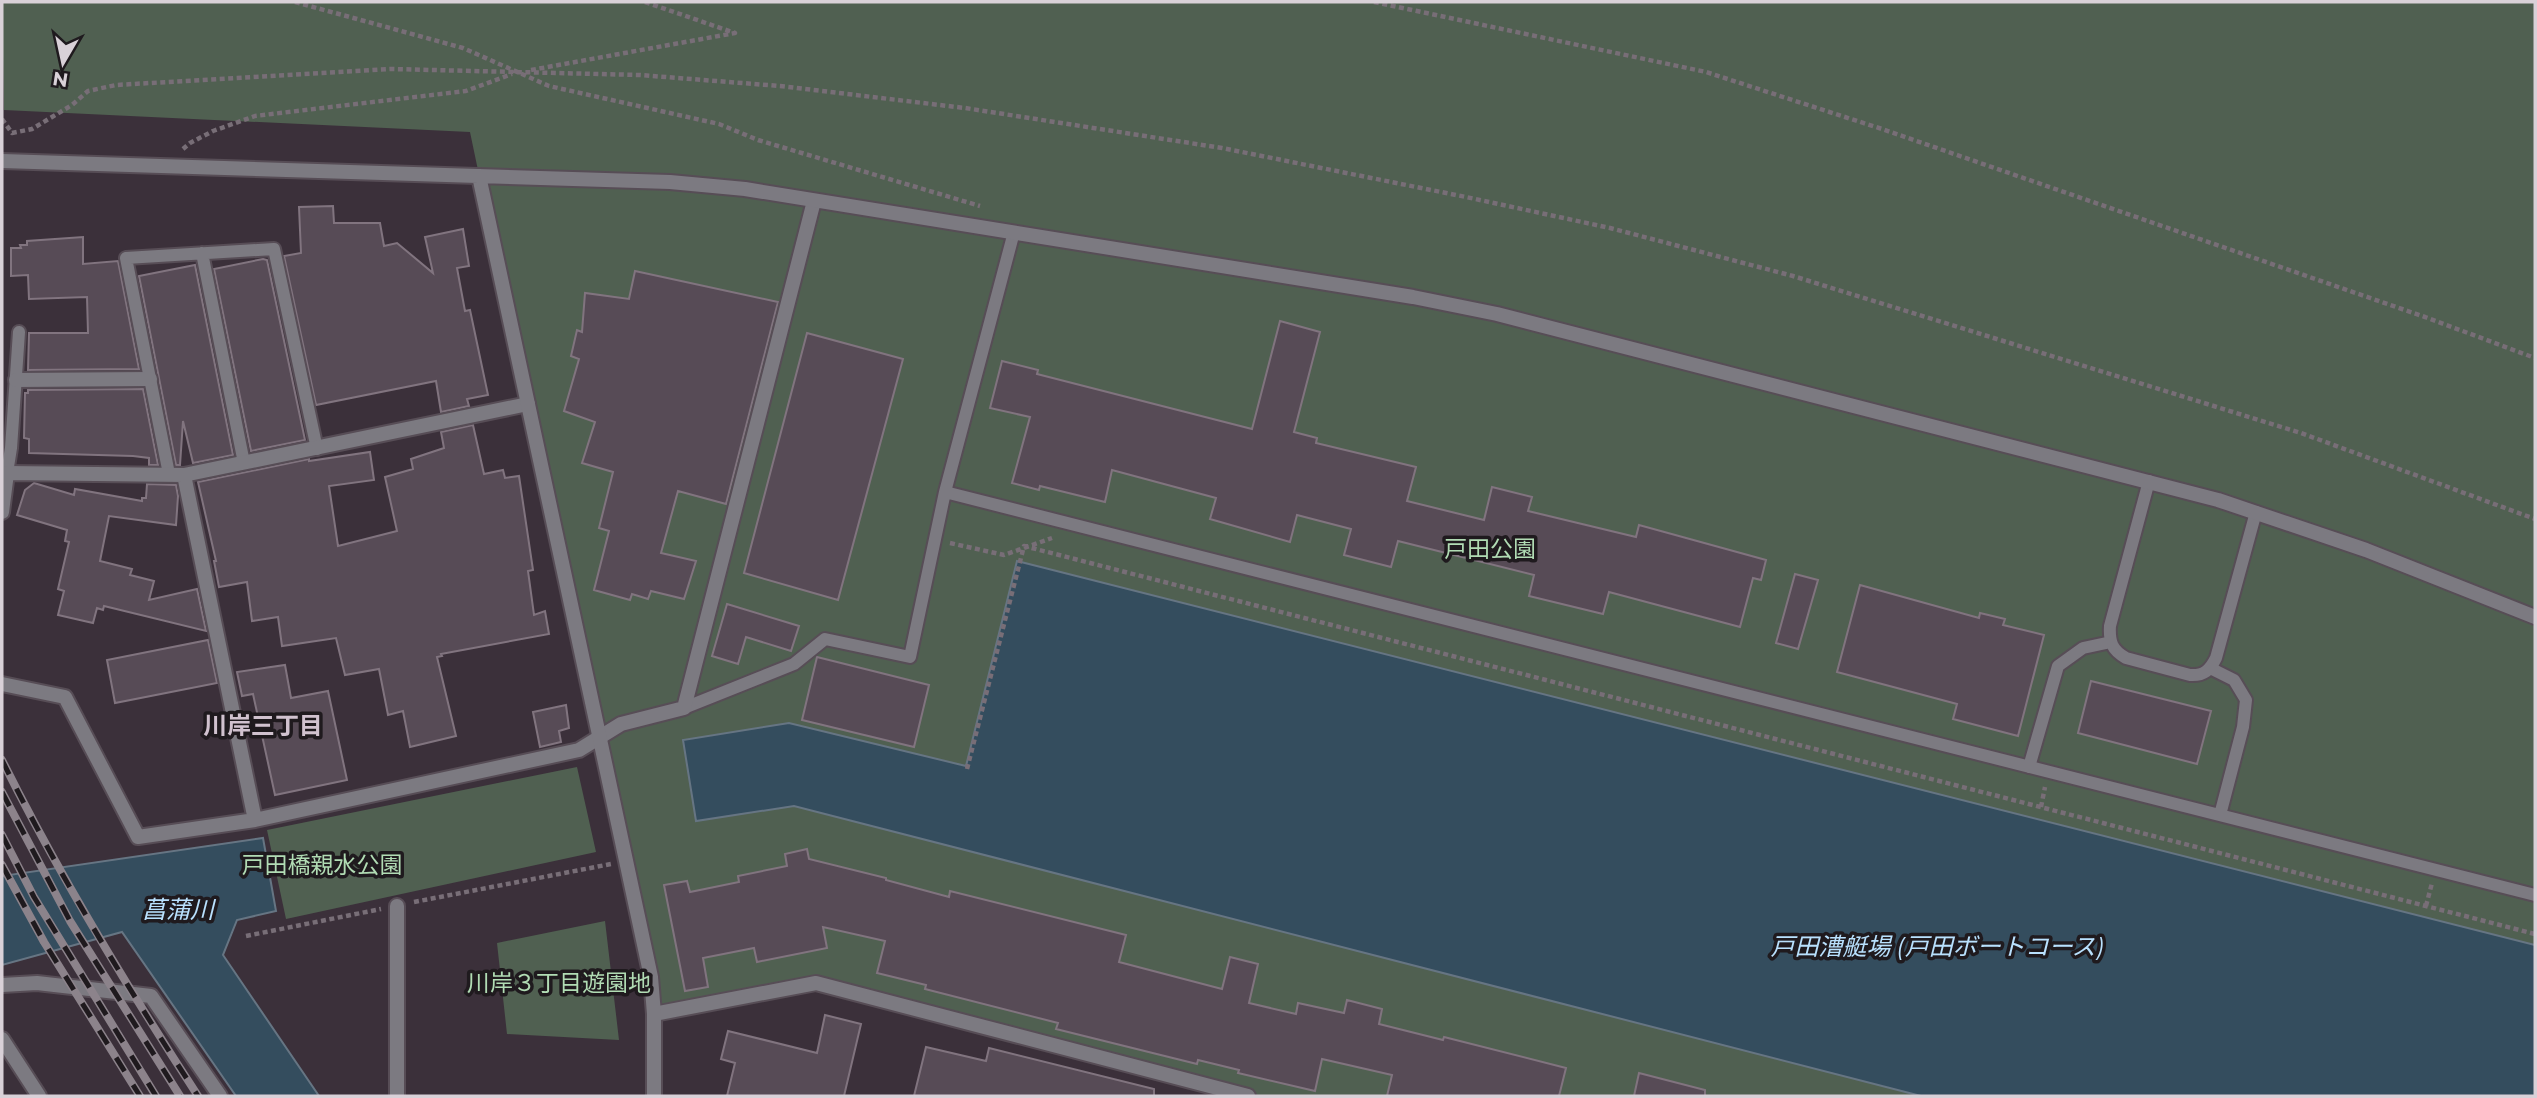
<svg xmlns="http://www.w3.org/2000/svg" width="2537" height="1098" font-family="Montserrat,'Noto Sans JP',sans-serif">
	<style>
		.green { fill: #506051 }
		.water { fill: #344d5e; stroke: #667583; stroke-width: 2 }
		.building { fill: #574b56; stroke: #81747f; stroke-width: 2 }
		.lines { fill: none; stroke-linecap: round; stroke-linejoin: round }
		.service-casing { stroke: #574d56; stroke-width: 16 }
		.minor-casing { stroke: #574d56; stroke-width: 18 }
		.tertiary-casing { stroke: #574d56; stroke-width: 18 }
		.path { stroke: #786e77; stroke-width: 4.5; stroke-dasharray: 5 3.5; stroke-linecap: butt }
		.service { stroke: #7c7a81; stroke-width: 12 }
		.minor { stroke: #7c7a81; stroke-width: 14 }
		.tertiary { stroke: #7c7a81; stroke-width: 14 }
		.rail-casing { stroke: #8c838b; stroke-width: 8 }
		.rail { stroke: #1f1a1e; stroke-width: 5; stroke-dasharray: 16; stroke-linecap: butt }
		.labels { text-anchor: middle; stroke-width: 7; stroke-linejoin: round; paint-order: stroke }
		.park-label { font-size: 23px; fill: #b1dcb4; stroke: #1f1a1e }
		.neighbourhood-label { font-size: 24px; font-weight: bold; fill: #d1c2cf; stroke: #1f1a1e }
		.water-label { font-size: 24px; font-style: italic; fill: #b9e1fe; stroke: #1f1a1e }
	</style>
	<rect width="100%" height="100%" fill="#3b303a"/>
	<path class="green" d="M2 2H2535V1096H1252L816 983 654 1014 470 132 4 110Z
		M577 767 596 852 286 919 267 830Z
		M605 921 619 1040 507 1034 497 943Z"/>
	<path class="water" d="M1017 561 2535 945V1096H1921L794 806 696 821 683 740 789 723 966 766Z
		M263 838 276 911 237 920 223 955 319 1096H236L122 932 2 965V876Z"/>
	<path class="building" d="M333 206 334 223H380L384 246 397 243 433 273 425 237 463 229 469 266 457 268 465 311 470 310 488 395 467 399 469 406 441 412 436 381 316 405 284 256 301 253 299 207Z
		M83 237V264L118 261 139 369 28 370 29 333H88L87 297 29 299 28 275 11 276V248H21L20 245H27V241Z
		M263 259 267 260 305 440 251 451 214 269Z
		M195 265 233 455 193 463 183 421 180 465H176L139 276Z
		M635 271 778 302 726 504 678 491 661 553 696 561 684 599 651 591 648 599 632 594 630 600 594 590 609 531 599 528 613 472 582 463 595 422 564 411 579 359 571 356 577 330 582 332 585 293 629 299Z
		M1280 321 1320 332 1294 432 1317 438 1316 443 1416 467 1407 501 1484 520 1492 487 1532 497 1528 511 1636 537 1639 525 1766 560 1761 580 1753 578 1740 627 1609 592 1603 614 1529 596 1534 575 1398 541 1391 567 1344 555 1351 529 1297 515 1290 542 1210 519 1216 498 1112 470 1105 502 1040 486 1039 490 1012 483 1030 417 990 408 1002 361 1038 370 1037 374 1252 429Z
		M807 333 903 359 838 600 744 573Z
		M143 389 158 465H149V458L133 456 29 453V439L24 438 25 393H28V390Z
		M473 425 484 474 503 470 505 478 519 476 533 570 528 571 534 615 545 611 549 634 441 654 442 656 437 657 456 736 410 747 403 711 388 715 379 669 345 675 336 638 282 646 278 617 252 621 247 582 219 587 214 561H216L198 482 309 459V461L370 452 374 480 329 486 338 546 397 531 385 477 413 469 411 459 444 448 441 432Z
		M34 483 74 495 75 489 142 501V498H146L147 484 176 485 178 496 176 525 109 516 100 561 132 569 130 575 154 581 149 600 197 589 206 631 104 606 103 610 97 608 93 623 58 615 64 591 58 589 69 542 65 541 67 530 17 515 25 490Z
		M1795 574 1818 580 1798 649 1776 643Z
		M1860 585 1979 618 1980 613 2005 619 2003 625 2044 635 2018 736 1953 719 1957 704 1837 672Z
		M727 604 799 626 791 651 746 637 738 664 712 656Z
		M208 640 217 683 115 703 107 660Z
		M817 657 929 685 914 747 802 720Z
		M285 665 291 698 328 691 347 780 275 795 253 694 242 696 237 672Z
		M2091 681 2211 711 2197 764 2078 733Z
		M566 705 569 728 559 731 561 742 540 747 533 712Z
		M807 849 809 859 886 878V880L949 897 950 891 1126 935 1119 962 1222 989 1230 957 1258 964 1249 1003 1296 1014 1298 1003 1344 1013 1347 1000 1382 1009 1379 1024 1443 1040 1444 1037 1566 1068 1559 1096H1387L1392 1075 1322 1059 1315 1091 1238 1073 1239 1070 1198 1060 1197 1064 1056 1029 1058 1023 925 989 926 985 877 973 885 941 823 927 827 948 757 962 754 948 703 958 708 987 685 991 664 885 687 881 690 892 739 882 738 876 787 866 785 854Z
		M825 1015 861 1024 844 1096H727L735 1063 721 1059 728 1031 817 1053Z
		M926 1047 986 1061 989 1048 1154 1089V1096H914Z
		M1639 1073 1705 1090V1096H1634Z"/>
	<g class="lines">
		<defs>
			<path id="service" d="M202 253 244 463
				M7 473 11 448 19 332
				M169 474 126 258 274 249 317 449
				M2149 481 2110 626C2109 642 2112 650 2126 658L2190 675C2204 676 2210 670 2216 658L2256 512
				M945 492 2535 895
				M2210 668 2234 680 2246 700 2243 727 2220 815
				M684 708 794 664 825 639 910 657 945 492 1014 232
				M2029 767 2058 666 2083 648 2111 642"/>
			<path id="minor" d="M16 380 150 379
				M184 475 255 820
				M2 512 7 473 184 475 528 404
				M2 684 65 697 138 837 255 820 579 750 621 724 684 708 814 201
				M397 906V1096
				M2 985 37 983 151 996 220 1096
				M654 1014 816 983 1248 1096
				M2 1039 39 1096"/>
			<path id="tertiary" d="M2 161 670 182 745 189 1413 297 1497 314 2218 500 2366 550 2535 617
				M479 176 651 977 654 1014V1096"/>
		</defs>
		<use href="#service" class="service-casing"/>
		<use href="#minor" class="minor-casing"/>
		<use href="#tertiary" class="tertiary-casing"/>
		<path class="path" d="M295 2 463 48 549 86 719 124 758 140 980 206
			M1374 2 1706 72 1882 129 2425 317 2535 358
			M531 70 735 33 645 2
			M2 119 12 133 32 129 72 105 88 91 116 85 391 69 640 75 780 86 965 108 1222 148 1466 197 1610 228 1793 276 2301 433 2535 519
			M183 149 190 143 213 131 255 116 466 91 512 74
			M950 543 1004 555 1052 538
			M967 769 1024 546 2535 934
			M2041 807 2045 787
			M414 902 611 864
			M2426 906 2432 883
			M246 936 381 909"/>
		<use href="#service" class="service"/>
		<use href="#minor" class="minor"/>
		<use href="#tertiary" class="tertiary"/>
		<defs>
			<path id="rail" d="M2 760C60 877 127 987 198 1096
				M2 792 70 921 180 1096
				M2 835 34 897 156 1096
				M2 865 44 942 140 1096"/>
		</defs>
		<use href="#rail" class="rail-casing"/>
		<use href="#rail" class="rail"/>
	</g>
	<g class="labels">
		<g class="park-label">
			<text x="1490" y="557">戸田公園</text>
			<text x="322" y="873">戸田橋親水公園</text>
			<text x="559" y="991">川岸３丁目遊園地</text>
		</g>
		<g class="neighbourhood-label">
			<text x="263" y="734">川岸三丁目</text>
		</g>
		<g class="water-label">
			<text x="178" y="918">菖蒲川</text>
			<text x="1937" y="955">戸田漕艇場 (戸田ボートコース)</text>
		</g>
	</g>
	<rect width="2537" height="1098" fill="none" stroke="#d9d1d8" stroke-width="7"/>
	<g transform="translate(63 63) rotate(189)" stroke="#1f1a1e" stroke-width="5" paint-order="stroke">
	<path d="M0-5L12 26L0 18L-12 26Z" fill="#d9d1d8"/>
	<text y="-10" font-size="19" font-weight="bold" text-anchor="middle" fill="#d9d1d8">N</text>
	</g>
</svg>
